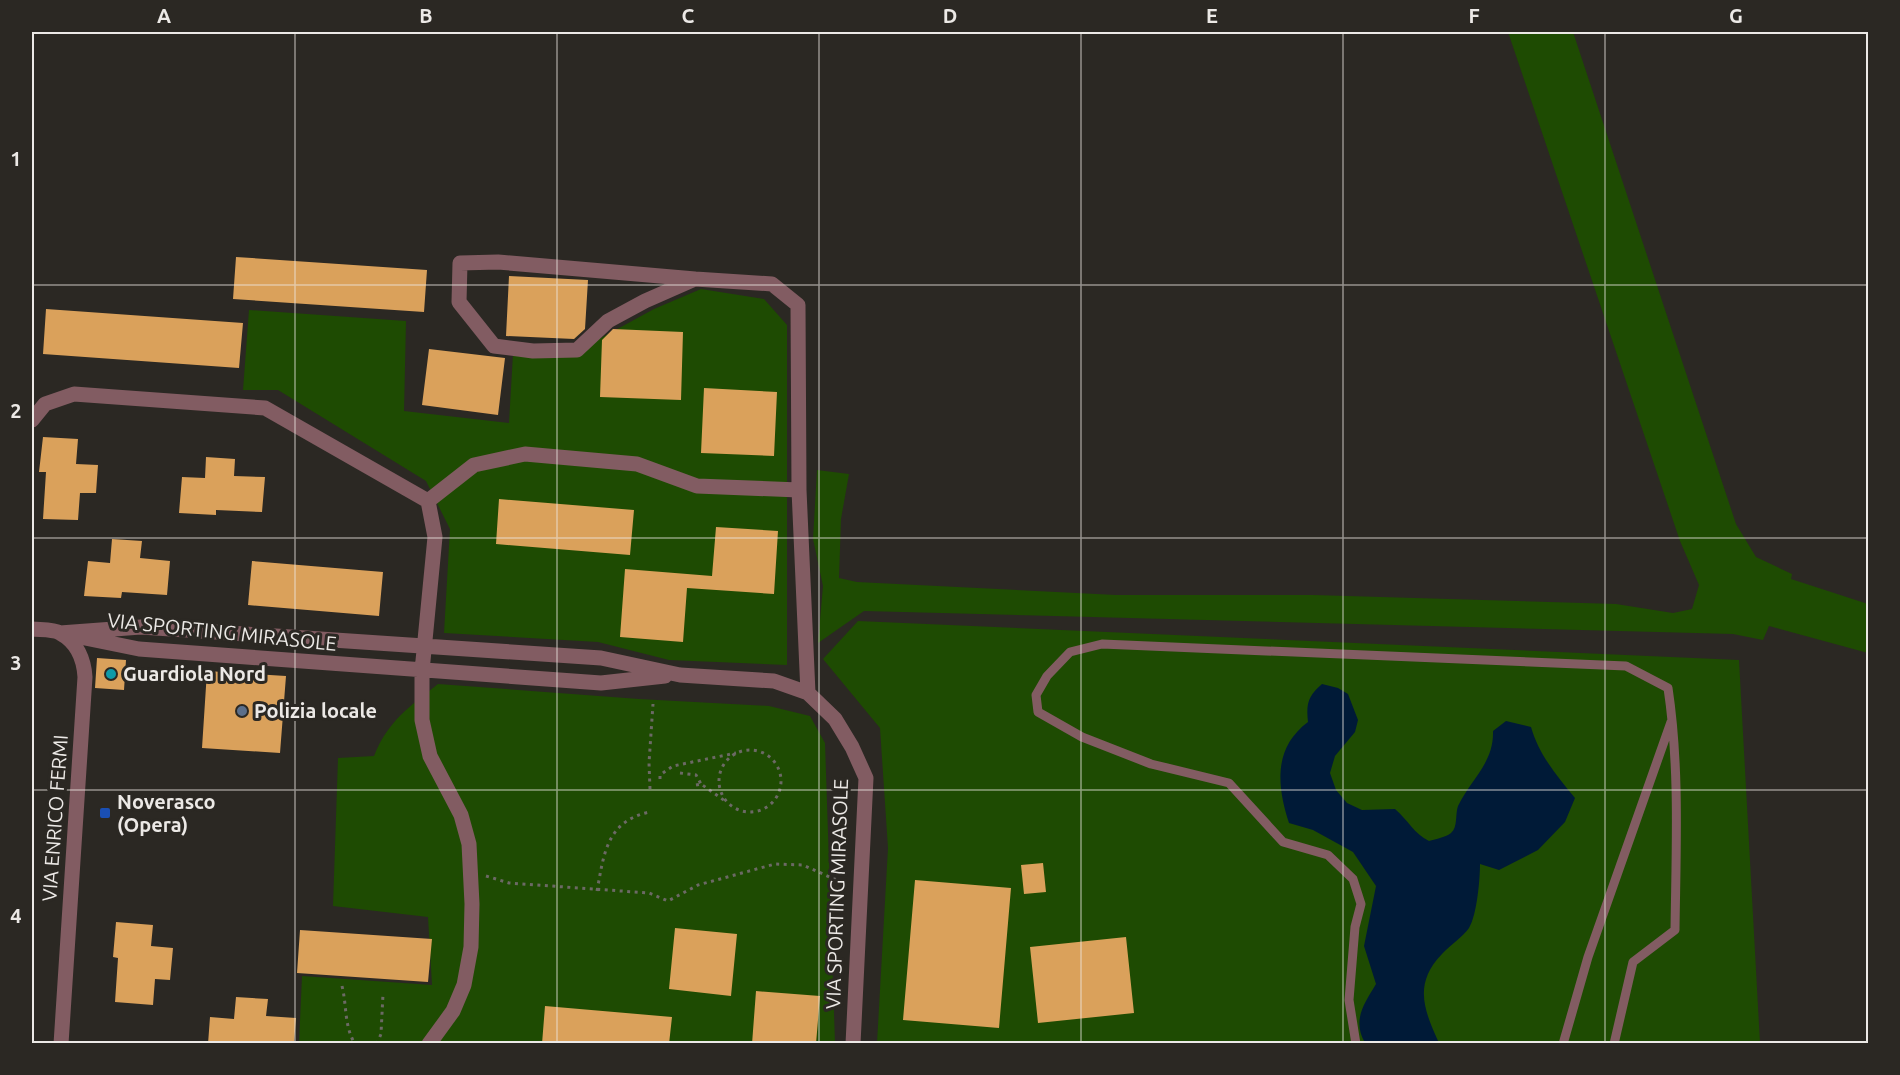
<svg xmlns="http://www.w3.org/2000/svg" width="1900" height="1075" font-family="Ubuntu,sans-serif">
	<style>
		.green { fill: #1e4b02 }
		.water { fill: #001a37 }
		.building { fill: #daa15b }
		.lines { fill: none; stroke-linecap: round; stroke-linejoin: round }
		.path { stroke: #6c6965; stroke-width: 3; stroke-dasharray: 3 4.5; stroke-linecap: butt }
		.lane { stroke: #825c62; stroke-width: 9 }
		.street { stroke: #825c62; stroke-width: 15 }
		.grid { fill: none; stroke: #ece9e6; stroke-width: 1.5; stroke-opacity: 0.55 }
		.culture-dot { fill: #0f9aa8; stroke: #2b2823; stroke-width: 2 }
		.service-dot { fill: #5c6f8a; stroke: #2b2823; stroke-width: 2 }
		.transit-dot { fill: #1a4fb4; stroke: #2b2823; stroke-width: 2 }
		.labels { text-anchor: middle; stroke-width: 6; stroke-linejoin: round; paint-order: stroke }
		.street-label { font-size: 20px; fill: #ece9e6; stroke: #2b2823 }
		.poi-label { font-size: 20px; font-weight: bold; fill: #ece9e6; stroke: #2b2823; text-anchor: start }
		.neatline { fill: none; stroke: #ece9e6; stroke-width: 2 }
		.grid-label { font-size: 20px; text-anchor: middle; font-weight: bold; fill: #ece9e6 }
	</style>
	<rect width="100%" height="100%" fill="#2b2823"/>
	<path class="green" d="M1508 32H1573L1736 524 1756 557 1792 574 1791 579 1868 604V653L1769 626 1763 640 1733 634 864 611 818 643 823 586 813 539 817 470 849 474 841 519 839 578 857 582 1116 595H1313L1616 604 1673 613 1692 609 1699 585 1680 541Z
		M701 289 764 299 787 325V665L669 660 598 642 444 633 450 529 426 481 278 390H243L249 310 406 321 404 411 509 423 513 354 566 357 654 309Z
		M858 621 1739 660 1760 1043H877L888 848 880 728 823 659Z
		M438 684 639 699 769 706 810 716 825 743 835 1043 299 1044 302 976 432 985 428 917 333 906 338 758 374 756C388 721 409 707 438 684Z"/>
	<path class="water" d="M1322 684 1338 688 1348 694 1358 720 1355 732 1335 756 1330 773 1336 790 1347 803 1362 810 1395 809C1408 820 1414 834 1429 841 1436 839 1446 837 1451 833 1458 827 1455 814 1458 806 1471 779 1494 763 1493 731L1506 721 1531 727C1539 755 1557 776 1575 798L1565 822 1538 850 1499 870 1480 864C1480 879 1477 915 1469 928 1463 937 1450 945 1442 954 1413 984 1424 1010 1439 1043H1365C1352 1020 1364 1004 1376 984L1364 946 1376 886 1353 852 1313 830 1289 823C1277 786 1273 748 1308 722 1306 704 1308 696 1322 684Z"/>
	<path class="building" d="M236 257 427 270 424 312 233 299Z
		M509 276 588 280 585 329 574 339 506 336Z
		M46 309 243 323 239 368 43 354Z
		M613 329 683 332 681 400 600 397 602 340Z
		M429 349 505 358 498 415 422 405Z
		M704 388 777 392 774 456 701 453Z
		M43 437 78 439 76 464 98 465 96 493H80L78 520 43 519 46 472H39Z
		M206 457 235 459 234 476 265 477 262 512 216 510V515L179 513 182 477 205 478Z
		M499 499 634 510 630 555 496 544Z
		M716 527 778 531 774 594 687 588 683 642 620 637 625 569 712 576Z
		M112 539 142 541 140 558 170 561 167 595 122 592 121 598 84 596 88 561 110 563Z
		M252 561 383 572 379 616 248 605Z
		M97 658 126 660 124 690 95 688Z
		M207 671 286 676 280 753 202 748Z
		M1043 863 1046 892 1024 894 1021 865Z
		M915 880 1011 888 999 1028 903 1020Z
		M116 922 153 925 151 946 173 948 170 980 155 979 153 1005 115 1002 118 958 113 957Z
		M675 928 737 934 731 996 669 989Z
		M300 930 432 939 428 982 297 973Z
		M1126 937 1134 1013 1038 1023 1030 947Z
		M756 991 820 996 816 1044H752Z
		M236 997 268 999 266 1016 296 1018 294 1044H208L210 1017 234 1019Z
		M545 1006 672 1017 669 1044H542Z"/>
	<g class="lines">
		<path class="path" d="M719 781a31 31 0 1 1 62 0a31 31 0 1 1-62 0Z
			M680 773 696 775 701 784
			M660 779V775L673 766 736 753
			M696 785 701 784 725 801
			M650 789 649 763 653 704
			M486 876 509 883 649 893 668 901 698 885 775 864 803 865 834 879 845 881
			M597 891C604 854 606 822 649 812
			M342 986C347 1006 344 1026 355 1044
			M377 1044 381 1034 383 994"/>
		<path class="lane" d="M1356 1044 1349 1000 1355 927 1361 904 1353 879 1328 855 1283 842 1229 783 1151 764 1082 737 1038 712 1036 695 1047 676 1070 652 1102 644 1626 666 1668 688C1680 768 1676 850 1675 930L1633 962 1614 1044
			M1563 1044 1588 957 1671 722"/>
		<path class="street" d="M695 279 498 262 460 263 459 302 494 346 533 351 577 350 608 321 645 301 695 279 772 284 798 305 799 490
			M32 420 45 404 74 394 265 408 428 501 435 537 422 671V720L430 756 461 815 469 844 472 904 471 947 464 985 453 1011 429 1044
			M428 501 474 465 525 454 637 464 697 486 799 490 808 693
			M32 629C40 630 53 629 60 633 77 642 84 660 85 677L61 1044
			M60 633 141 627 601 658 680 675 774 681 808 693 835 719 852 747 866 778 853 1044
			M80 637 139 649 601 683 665 676"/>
	</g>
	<path class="grid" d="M295 32V1044M557 32V1044M819 32V1044M1081 32V1044M1343 32V1044M1605 32V1044M32 285H1868M32 538H1868M32 790H1868"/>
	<circle class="culture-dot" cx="111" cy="674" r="6"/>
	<circle class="service-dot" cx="242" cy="711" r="6"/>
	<rect class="transit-dot" x="99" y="807" width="12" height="12" rx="3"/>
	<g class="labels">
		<g class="street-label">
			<text transform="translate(222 632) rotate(6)" y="7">VIA SPORTING MIRASOLE</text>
			<text transform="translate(55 818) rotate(-86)" y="7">VIA ENRICO FERMI</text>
			<text transform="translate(837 894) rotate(-88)" y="7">VIA SPORTING MIRASOLE</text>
		</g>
		<g class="poi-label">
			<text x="123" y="681">Guardiola Nord</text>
			<text x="254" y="718">Polizia locale</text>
			<text x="117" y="809">Noverasco<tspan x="117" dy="23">(Opera)</tspan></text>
		</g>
	</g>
	<rect width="1900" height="1075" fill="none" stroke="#2b2823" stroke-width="66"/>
	<rect x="33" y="33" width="1834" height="1009" class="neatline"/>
	<g class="grid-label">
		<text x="164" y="23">A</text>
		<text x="426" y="23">B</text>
		<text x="688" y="23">C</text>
		<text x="950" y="23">D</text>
		<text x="1212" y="23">E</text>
		<text x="1474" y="23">F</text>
		<text x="1736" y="23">G</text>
		<text x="16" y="166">1</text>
		<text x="16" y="418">2</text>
		<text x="16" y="670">3</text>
		<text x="16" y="923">4</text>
	</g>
</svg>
